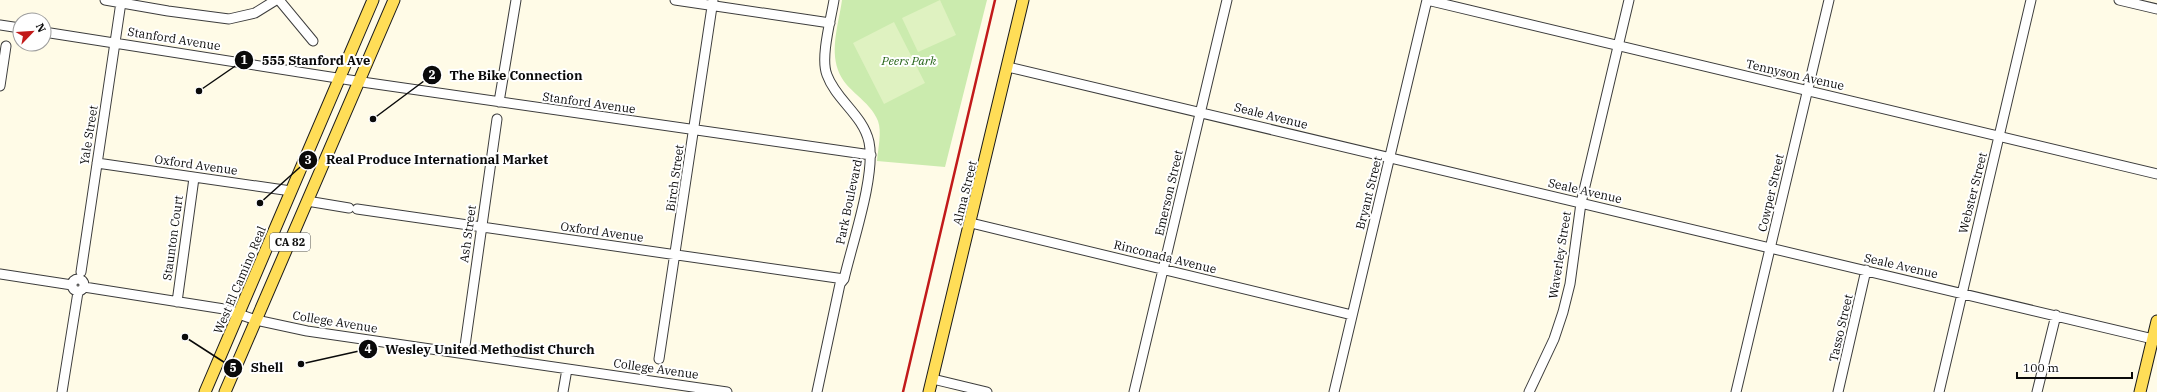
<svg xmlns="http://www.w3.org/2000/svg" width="2157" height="392" font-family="'IBM Plex Serif',serif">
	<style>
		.green { fill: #cbebae }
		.pitch { fill: #dff2c1 }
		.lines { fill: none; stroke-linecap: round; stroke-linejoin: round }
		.minor-casing { stroke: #3d3d3d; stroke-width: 11 }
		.major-casing { stroke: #1b1b1b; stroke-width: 13 }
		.minor { stroke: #fff; stroke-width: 9 }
		.major { stroke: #ffdd57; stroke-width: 11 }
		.rail { stroke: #c21a1a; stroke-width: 2.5 }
		.labels { text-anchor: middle; stroke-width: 4; stroke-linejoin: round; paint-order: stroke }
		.shield { fill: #fff; stroke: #545454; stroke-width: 1 }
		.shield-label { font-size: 11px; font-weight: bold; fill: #0a0a0a }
		.street-label { font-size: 12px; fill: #0a0a0a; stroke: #fff }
		.park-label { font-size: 12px; font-style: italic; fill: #246417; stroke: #fff }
		.leader { fill: none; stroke: #0a0a0a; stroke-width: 1.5 }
		.callout-dot { fill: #0a0a0a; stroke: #fff; stroke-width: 1.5 }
		.mark-label { font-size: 12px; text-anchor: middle; font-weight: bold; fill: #fff }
		.callout-label { font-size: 13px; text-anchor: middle; font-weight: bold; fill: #0a0a0a; stroke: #fff; stroke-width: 4; stroke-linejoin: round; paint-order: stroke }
	</style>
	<rect width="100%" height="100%" fill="#fffbe7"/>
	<path class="green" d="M842 0H987L945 167 877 161C878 149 882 132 878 121 870 100 845 91 838 70 830 48 839 22 842 0Z"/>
	<path class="pitch" d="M940 0 956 35 918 52 902 18Z
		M894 22 925 83 884 104 853 43Z"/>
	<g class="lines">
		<defs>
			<path id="minor" d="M105 0 168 11 229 19 255 13 276 0
				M279 0 313 41
				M675 0 830 23
				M1427 0 2157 174
				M2119 0 2157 9
				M0 25 20 28
				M44 32 369 83 871 155
				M1008 67 2157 340
				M0 86 6 46
				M499 102 516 0
				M97 163 291 191
				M307 201 349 208
				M357 209 844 279
				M971 223 1352 315
				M81 272 121 2
				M0 274 72 285
				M72 285a6 6 0 1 1 12 0a6 6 0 1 1-12 0Z
				M84 287 224 309 256 320 307 331 727 392
				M177 302 194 178
				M464 353 497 119
				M659 359 713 0
				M933 379 987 392
				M62 392 78 292
				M563 392 567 369
				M817 392 840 284 844 279C852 244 876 175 869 142 863 115 836 100 827 75 820 58 831 19 834 0
				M1134 392 1227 0
				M1334 392 1427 0
				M1529 392 1554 339 1563 312 1570 284 1581 203 1629 0
				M1736 392 1829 0
				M1838 392 1866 270
				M1939 392 2031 0
				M2037 392 2056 315"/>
			<path id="major" d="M205 392 373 0
				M225 392 394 0
				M929 392 1023 0
				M2140 392 2157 321"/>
		</defs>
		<use href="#minor" class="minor-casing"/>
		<use href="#major" class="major-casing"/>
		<use href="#minor" class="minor"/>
		<use href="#major" class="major"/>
		<path class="rail" d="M903 392 995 0"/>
	</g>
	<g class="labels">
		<rect class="shield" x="270" y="233" width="40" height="18" rx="3"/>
		<g class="shield-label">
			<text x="290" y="246">CA 82</text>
		</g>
		<g class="street-label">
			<text transform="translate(174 39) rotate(9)" y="4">Stanford Avenue</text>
			<text transform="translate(1795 75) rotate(13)" y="4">Tennyson Avenue</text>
			<text transform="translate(589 103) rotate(8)" y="4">Stanford Avenue</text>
			<text transform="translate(1271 116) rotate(14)" y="4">Seale Avenue</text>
			<text transform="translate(89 135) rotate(-81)" y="4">Yale Street</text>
			<text transform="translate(196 165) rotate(8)" y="4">Oxford Avenue</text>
			<text transform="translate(675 178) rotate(-82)" y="4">Birch Street</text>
			<text transform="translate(1585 191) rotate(13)" y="4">Seale Avenue</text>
			<text transform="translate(965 193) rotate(-76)" y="4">Alma Street</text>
			<text transform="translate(1169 193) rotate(-77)" y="4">Emerson Street</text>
			<text transform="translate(1369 193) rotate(-76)" y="4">Bryant Street</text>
			<text transform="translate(1771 193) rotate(-77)" y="4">Cowper Street</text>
			<text transform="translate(1973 193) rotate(-76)" y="4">Webster Street</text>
			<text transform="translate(849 202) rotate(-78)" y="4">Park Boulevard</text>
			<text transform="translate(602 232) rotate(8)" y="4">Oxford Avenue</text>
			<text transform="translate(468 234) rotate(-82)" y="4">Ash Street</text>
			<text transform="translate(173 238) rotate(-82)" y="4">Staunton Court</text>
			<text transform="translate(1560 255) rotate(-81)" y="4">Waverley Street</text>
			<text transform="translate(1165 257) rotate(14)" y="4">Rinconada Avenue</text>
			<text transform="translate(1901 266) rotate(13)" y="4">Seale Avenue</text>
			<text transform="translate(240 280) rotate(-67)" y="4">West El Camino Real</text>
			<text transform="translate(335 322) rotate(9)" y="4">College Avenue</text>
			<text transform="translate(1841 328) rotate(-77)" y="4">Tasso Street</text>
			<text transform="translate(656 369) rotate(8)" y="4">College Avenue</text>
		</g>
		<g class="park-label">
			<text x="909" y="65">Peers Park</text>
		</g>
	</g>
	<path class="leader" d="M199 91L244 60M373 119L432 75M260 203L308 160M301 364L368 349M185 337L233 368"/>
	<g class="callout-dot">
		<circle cx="199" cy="91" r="4"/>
		<circle cx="373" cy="119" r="4"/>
		<circle cx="260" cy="203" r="4"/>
		<circle cx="301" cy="364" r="4"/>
		<circle cx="185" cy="337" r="4"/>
		<circle cx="244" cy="60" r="10"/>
		<circle cx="432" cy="75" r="10"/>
		<circle cx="308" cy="160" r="10"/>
		<circle cx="368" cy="349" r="10"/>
		<circle cx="233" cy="368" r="10"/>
	</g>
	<g class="mark-label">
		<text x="244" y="64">1</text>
		<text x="432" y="79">2</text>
		<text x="308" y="164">3</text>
		<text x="368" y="353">4</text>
		<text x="233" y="372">5</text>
	</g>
	<g class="callout-label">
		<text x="316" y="65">555 Stanford Ave</text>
		<text x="516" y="80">The Bike Connection</text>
		<text x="437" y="164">Real Produce International Market</text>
		<text x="490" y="354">Wesley United Methodist Church</text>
		<text x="267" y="372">Shell</text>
	</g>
	<g transform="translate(32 32) rotate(65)"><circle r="19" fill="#ffffff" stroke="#9d9d9d"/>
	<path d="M0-3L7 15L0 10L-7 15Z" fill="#c21a1a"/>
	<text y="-6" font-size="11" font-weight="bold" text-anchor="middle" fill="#0a0a0a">N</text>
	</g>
	<path d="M2017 372v6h115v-6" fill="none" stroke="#0a0a0a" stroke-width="2"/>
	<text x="2023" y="372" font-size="12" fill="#0a0a0a" stroke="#ffffff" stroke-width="3" paint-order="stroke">100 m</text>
</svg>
